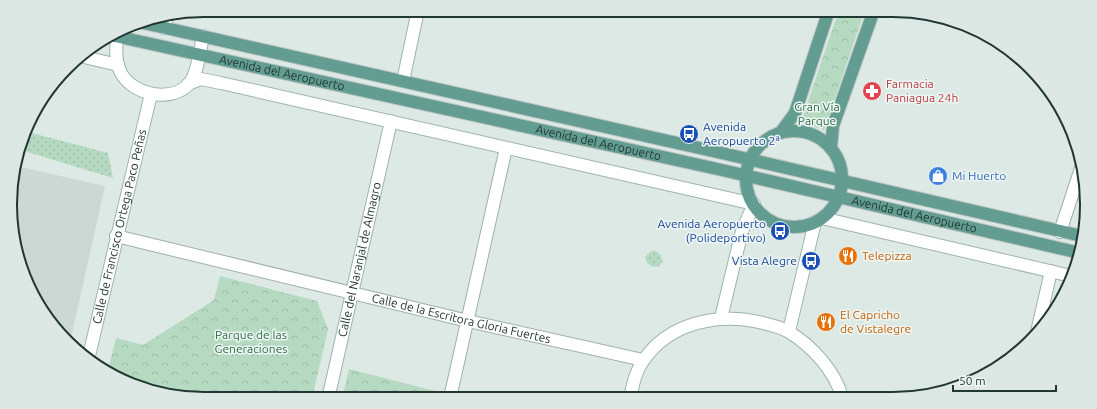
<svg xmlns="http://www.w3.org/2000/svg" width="1097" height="409" font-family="Ubuntu,sans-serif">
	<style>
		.built { fill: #cbd8d3 }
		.grass { fill: url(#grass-dots) }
		.forest { fill: url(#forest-crowns) }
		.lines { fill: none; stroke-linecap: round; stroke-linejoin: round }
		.street-casing { stroke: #a1b0ab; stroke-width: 14 }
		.secondary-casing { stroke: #9db4ad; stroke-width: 14 }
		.primary-casing { stroke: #bcc3c2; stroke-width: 14 }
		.street { stroke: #fff; stroke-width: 12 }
		.secondary { stroke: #fff; stroke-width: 12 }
		.primary { stroke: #639d91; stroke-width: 12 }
		.labels { text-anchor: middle; stroke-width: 3; stroke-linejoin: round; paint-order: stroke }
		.street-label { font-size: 12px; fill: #203732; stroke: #edf6f2 }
		.health-label { font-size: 12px; fill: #be3a42; stroke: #edf6f2; text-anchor: start }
		.park-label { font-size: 12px; fill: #2b6c48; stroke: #edf6f2 }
		.transit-label { font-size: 12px; fill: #164399; stroke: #edf6f2; text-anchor: end }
		.shop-label { font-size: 12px; fill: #366cbe; stroke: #edf6f2; text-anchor: start }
		.food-label { font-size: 12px; fill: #c56008; stroke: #edf6f2; text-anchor: start }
		.rim { fill: none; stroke: #203732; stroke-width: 2 }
	</style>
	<defs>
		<pattern id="grass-dots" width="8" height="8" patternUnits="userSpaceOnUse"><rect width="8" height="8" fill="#b6dac1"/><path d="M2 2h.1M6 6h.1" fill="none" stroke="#9cbca6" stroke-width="1.8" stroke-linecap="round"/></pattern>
		<pattern id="forest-crowns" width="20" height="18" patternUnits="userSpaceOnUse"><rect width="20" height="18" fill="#b6dac1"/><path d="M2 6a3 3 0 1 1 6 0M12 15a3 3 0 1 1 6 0" fill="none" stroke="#9cbca6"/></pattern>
	</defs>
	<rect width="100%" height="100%" fill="#dde9e4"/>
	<path class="built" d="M16 166 105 186 70 342 43 312 14 243 12 179Z"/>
	<path class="grass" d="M28 132 108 153 113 178 21 150Z
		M655 250 661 255V258L663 261 659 266 653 267 647 263 645 257 650 252Z"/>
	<path class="forest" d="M839 10H865L824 130 801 122Z
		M220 276 317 301 328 329 312 399H205L154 392 108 370 116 338 143 345 214 300Z
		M349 369 435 391 434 398 342 399Z"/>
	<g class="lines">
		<defs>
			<g id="street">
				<path d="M1060 232 1081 168"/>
				<path id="s1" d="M116 236 468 321 643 360"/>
				<path d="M1037 332 1051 271"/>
				<path d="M450 398 506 148"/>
			</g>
			<g id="secondary">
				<path d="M164 28 167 16"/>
				<path d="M117 37C116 49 115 61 121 73 133 95 171 103 189 84 198 73 200 50 203 36"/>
				<path d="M80 56 118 65"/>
				<path d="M403 81 418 10"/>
				<path d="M188 84 201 79 221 83 754 204 742 231 721 318"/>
				<path d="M822 218 1071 276"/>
				<path d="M789 331 815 222"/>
				<path id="s2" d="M88 360 151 94"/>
				<path d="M630 398C633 385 635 372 643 361 669 322 720 312 763 323 772 325 781 327 789 332 812 346 835 371 842 397"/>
				<path id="s3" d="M328 399 391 121"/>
			</g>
			<g id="primary">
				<path d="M139 22 726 154 1082 236"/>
				<path id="s4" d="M115 36 722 170 1080 253"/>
				<circle cx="794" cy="179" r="48"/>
				<path d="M781 132 795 113 829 10"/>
				<path d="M831 148 833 126 874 10"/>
			</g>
		</defs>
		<use href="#street" class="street-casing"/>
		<use href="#secondary" class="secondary-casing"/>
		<use href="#primary" class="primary-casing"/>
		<use href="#street" class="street"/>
		<use href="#secondary" class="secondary"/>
		<use href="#primary" class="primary"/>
	</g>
	<defs>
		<symbol id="pharmacy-disc" viewBox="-11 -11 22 22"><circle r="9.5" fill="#e0444e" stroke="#edf6f2"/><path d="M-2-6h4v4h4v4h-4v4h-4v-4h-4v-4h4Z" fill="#fff"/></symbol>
		<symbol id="bus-disc" viewBox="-11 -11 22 22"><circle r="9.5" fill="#1a4fb4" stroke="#edf6f2"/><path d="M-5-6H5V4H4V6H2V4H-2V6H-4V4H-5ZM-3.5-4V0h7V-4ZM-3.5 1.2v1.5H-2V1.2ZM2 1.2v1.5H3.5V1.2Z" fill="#fff"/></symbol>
		<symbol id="shop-disc" viewBox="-11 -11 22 22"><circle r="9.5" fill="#3f7fe0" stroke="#edf6f2"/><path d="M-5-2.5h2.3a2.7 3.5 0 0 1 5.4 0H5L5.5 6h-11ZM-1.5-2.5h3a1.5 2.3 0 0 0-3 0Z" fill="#fff"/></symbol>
		<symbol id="restaurant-disc" viewBox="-11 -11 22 22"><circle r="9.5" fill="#e8710a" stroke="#edf6f2"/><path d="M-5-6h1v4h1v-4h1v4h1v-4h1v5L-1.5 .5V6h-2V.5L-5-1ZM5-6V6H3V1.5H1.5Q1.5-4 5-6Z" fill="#fff"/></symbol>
	</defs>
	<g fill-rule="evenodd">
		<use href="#pharmacy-disc" x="861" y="80" width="22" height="22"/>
		<use href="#bus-disc" x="678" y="123" width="22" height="22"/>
		<use href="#shop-disc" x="927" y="165" width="22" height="22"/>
		<use href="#bus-disc" x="769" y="220" width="22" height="22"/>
		<use href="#restaurant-disc" x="837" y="245" width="22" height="22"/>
		<use href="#bus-disc" x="800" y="250" width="22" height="22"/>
		<use href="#restaurant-disc" x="815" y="311" width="22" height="22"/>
	</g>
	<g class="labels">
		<g class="street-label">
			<text dy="4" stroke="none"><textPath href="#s4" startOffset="171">Avenida del Aeropuerto</textPath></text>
			<text dy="4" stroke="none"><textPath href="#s4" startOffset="495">Avenida del Aeropuerto</textPath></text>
			<text dy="4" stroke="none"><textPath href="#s4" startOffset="819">Avenida del Aeropuerto</textPath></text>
			<text dy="4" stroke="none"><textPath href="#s2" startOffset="137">Calle de Francisco Ortega Paco Peñas</textPath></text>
			<text dy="4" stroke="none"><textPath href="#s3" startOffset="143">Calle del Naranjal de Almagro</textPath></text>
			<text dy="4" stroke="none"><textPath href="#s1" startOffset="355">Calle de la Escritora Gloria Fuertes</textPath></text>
		</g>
		<g class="health-label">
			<text x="886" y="88">Farmacia<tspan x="886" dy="14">Paniagua 24h</tspan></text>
		</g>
		<g class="park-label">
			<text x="817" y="111">Gran Vía<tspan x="817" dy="14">Parque</tspan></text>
			<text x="251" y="339">Parque de las<tspan x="251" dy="14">Generaciones</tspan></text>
		</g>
		<g class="transit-label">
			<text x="703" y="131" text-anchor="start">Avenida<tspan x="703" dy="14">Aeropuerto 2ª</tspan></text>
			<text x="766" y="228">Avenida Aeropuerto<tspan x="766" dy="14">(Polideportivo)</tspan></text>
			<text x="797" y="265">Vista Alegre</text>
		</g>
		<g class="shop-label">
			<text x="952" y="180">Mi Huerto</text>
		</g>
		<g class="food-label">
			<text x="862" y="260">Telepizza</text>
			<text x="840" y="319">El Capricho<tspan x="840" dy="14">de Vistalegre</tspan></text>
		</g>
	</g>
	<path d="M0 0H1097V409H0ZM204 17H893A187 187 0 0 1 1080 204V205A187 187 0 0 1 893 392H204A187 187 0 0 1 17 205V204A187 187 0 0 1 204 17Z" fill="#dde7e3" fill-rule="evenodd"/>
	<path class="rim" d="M204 17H893A187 187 0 0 1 1080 204V205A187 187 0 0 1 893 392H204A187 187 0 0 1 17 205V204A187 187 0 0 1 204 17Z"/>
	<path d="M953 385v6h103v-6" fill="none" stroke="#203732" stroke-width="2"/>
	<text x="959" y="385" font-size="12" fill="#203732" stroke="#edf6f2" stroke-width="3" paint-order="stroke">50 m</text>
</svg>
